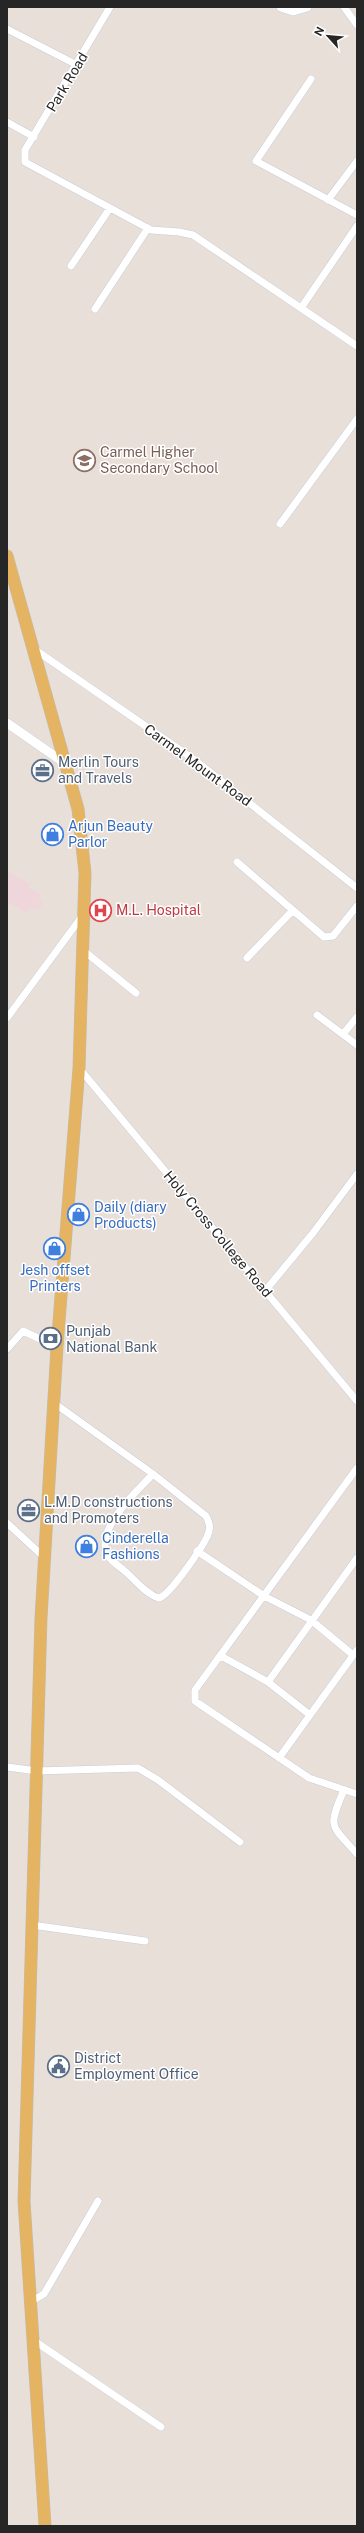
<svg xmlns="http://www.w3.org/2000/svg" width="364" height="2533" font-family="'Public Sans',sans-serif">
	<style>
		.medical { fill: #efd6da }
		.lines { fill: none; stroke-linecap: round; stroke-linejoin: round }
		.minor-casing { stroke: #c7cdd8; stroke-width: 8 }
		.tertiary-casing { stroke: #c7cdd8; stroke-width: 10 }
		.primary-casing { stroke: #bebebe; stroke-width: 13 }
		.minor { stroke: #fff; stroke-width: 7 }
		.tertiary { stroke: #fff; stroke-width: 9 }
		.primary { stroke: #e4b462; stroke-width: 12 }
		.labels { text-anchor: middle; stroke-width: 3; stroke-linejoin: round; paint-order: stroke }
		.street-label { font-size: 14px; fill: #262626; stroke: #fff }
		.education-label { font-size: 14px; fill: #785e54; stroke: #fff; text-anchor: start }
		.service-label { font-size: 14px; fill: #4e5e75; stroke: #fff; text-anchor: start }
		.shop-label { font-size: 14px; fill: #366cbe; stroke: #fff; text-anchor: start }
		.health-label { font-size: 14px; fill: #be3a42; stroke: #fff; text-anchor: start }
	</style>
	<rect width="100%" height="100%" fill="#e8dfd9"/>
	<path class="medical" d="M7 871 30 884 28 887 41 894 38 899 43 902 38 911 30 907 27 913 7 902Z"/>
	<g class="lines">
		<defs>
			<path id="minor" d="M110 7 25 150V162L151 230 179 232 193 235 357 346
				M344 7 357 25
				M7 29 77 65
				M311 79 256 161 357 215
				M7 122 34 137
				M328 200 357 161
				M71 266 110 208
				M301 308 357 226
				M95 309 148 228
				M280 524 357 419
				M34 649 196 761 357 888
				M237 862 324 937 333 936 357 906
				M84 951 136 993
				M247 958 293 910
				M317 1015 357 1045
				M7 1018 83 915
				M343 1034 357 1017
				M79 1068 357 1401
				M265 1291 313 1233 357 1174
				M7 1349 23 1331 57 1347
				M54 1403 153 1474 206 1516C210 1524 211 1529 207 1537 201 1549 170 1595 159 1598 147 1595 136 1581 127 1573 122 1568 110 1561 107 1554 95 1529 138 1490 153 1474
				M357 1468 195 1690V1701L309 1778 357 1794
				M7 1523 45 1558
				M197 1551 264 1596 311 1620 353 1655
				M221 1656 268 1682 310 1715
				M268 1682 357 1558
				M279 1758 357 1650
				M7 1767 37 1771 138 1768 158 1780 240 1842
				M344 1790C327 1829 331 1824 357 1854
				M32 1925 145 1941
				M30 2302 44 2294 98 2201
				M33 2340 161 2427"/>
			<path id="tertiary" d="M281 7 293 11 307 7
				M7 723 66 764"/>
			<path id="primary" d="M7 556 78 809 85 873 79 1068 57 1347 41 1618 24 2201 45 2526"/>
		</defs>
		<use href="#minor" class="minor-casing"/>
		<use href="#tertiary" class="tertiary-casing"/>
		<use href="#primary" class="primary-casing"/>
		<use href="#minor" class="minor"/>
		<use href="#tertiary" class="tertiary"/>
		<use href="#primary" class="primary"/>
	</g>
	<defs>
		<symbol id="school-ring" viewBox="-11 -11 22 22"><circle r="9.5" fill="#fff" stroke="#8d6e63" stroke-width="1.5"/><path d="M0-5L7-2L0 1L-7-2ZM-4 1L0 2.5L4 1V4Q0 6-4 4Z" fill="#8d6e63"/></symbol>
		<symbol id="office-ring" viewBox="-11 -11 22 22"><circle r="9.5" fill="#fff" stroke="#5c6f8a" stroke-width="1.5"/><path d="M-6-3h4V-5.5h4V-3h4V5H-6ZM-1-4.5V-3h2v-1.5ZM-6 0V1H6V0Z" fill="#5c6f8a"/></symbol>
		<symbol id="shop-ring" viewBox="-11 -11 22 22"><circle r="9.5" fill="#fff" stroke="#3f7fe0" stroke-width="1.5"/><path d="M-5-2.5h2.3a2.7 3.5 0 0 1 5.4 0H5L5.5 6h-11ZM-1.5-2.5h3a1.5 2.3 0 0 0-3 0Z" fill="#3f7fe0"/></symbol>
		<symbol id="hospital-ring" viewBox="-11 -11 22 22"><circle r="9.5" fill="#fff" stroke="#e0444e" stroke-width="1.5"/><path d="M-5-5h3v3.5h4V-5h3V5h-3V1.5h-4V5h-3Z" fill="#e0444e"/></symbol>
		<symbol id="bank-ring" viewBox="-11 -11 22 22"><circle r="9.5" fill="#fff" stroke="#5c6f8a" stroke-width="1.5"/><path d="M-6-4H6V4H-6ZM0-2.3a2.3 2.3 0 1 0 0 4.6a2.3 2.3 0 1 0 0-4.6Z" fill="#5c6f8a"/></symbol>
		<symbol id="civic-ring" viewBox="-11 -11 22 22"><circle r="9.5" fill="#fff" stroke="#5c6f8a" stroke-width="1.5"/><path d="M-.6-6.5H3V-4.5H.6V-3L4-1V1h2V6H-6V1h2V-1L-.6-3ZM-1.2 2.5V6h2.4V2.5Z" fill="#5c6f8a"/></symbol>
	</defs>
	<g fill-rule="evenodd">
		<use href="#school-ring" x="72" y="448" width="25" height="25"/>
		<use href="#office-ring" x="30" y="758" width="25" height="25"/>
		<use href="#shop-ring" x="40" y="822" width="25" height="25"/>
		<use href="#hospital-ring" x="88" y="898" width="25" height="25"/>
		<use href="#shop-ring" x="66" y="1202" width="25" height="25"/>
		<use href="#shop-ring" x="42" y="1236" width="25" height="25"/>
		<use href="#bank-ring" x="38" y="1326" width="25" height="25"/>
		<use href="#office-ring" x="16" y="1498" width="25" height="25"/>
		<use href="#shop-ring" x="74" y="1534" width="25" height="25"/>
		<use href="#civic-ring" x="46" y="2054" width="25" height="25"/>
	</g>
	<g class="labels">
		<g class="street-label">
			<text transform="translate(67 82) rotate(-59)" y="5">Park Road</text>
			<text transform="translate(198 765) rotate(36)" y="5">Carmel Mount Road</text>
			<text transform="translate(218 1234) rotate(50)" y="5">Holy Cross College Road</text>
		</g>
		<g class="education-label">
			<text x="100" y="457">Carmel Higher<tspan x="100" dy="16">Secondary School</tspan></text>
		</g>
		<g class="service-label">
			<text x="58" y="767">Merlin Tours<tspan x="58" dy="16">and Travels</tspan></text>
			<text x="66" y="1336">Punjab<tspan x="66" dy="16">National Bank</tspan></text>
			<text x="44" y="1507">L.M.D constructions<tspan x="44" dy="16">and Promoters</tspan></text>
			<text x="74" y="2063">District<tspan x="74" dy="16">Employment Office</tspan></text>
		</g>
		<g class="shop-label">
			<text x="68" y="831">Arjun Beauty<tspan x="68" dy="16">Parlor</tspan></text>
			<text x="94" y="1212">Daily (diary<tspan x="94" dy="16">Products)</tspan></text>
			<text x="55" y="1275" text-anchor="middle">Jesh offset<tspan x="55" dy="16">Printers</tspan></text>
			<text x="102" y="1543">Cinderella<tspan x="102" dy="16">Fashions</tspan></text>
		</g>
		<g class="health-label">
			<text x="116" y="915">M.L. Hospital</text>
		</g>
	</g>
	<rect width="364" height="2533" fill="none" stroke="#262626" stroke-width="16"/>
	<g transform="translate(328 36) rotate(297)" stroke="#ffffff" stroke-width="3" paint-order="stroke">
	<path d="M0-3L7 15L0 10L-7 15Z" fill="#262626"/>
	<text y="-6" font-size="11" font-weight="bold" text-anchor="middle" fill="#262626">N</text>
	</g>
</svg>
